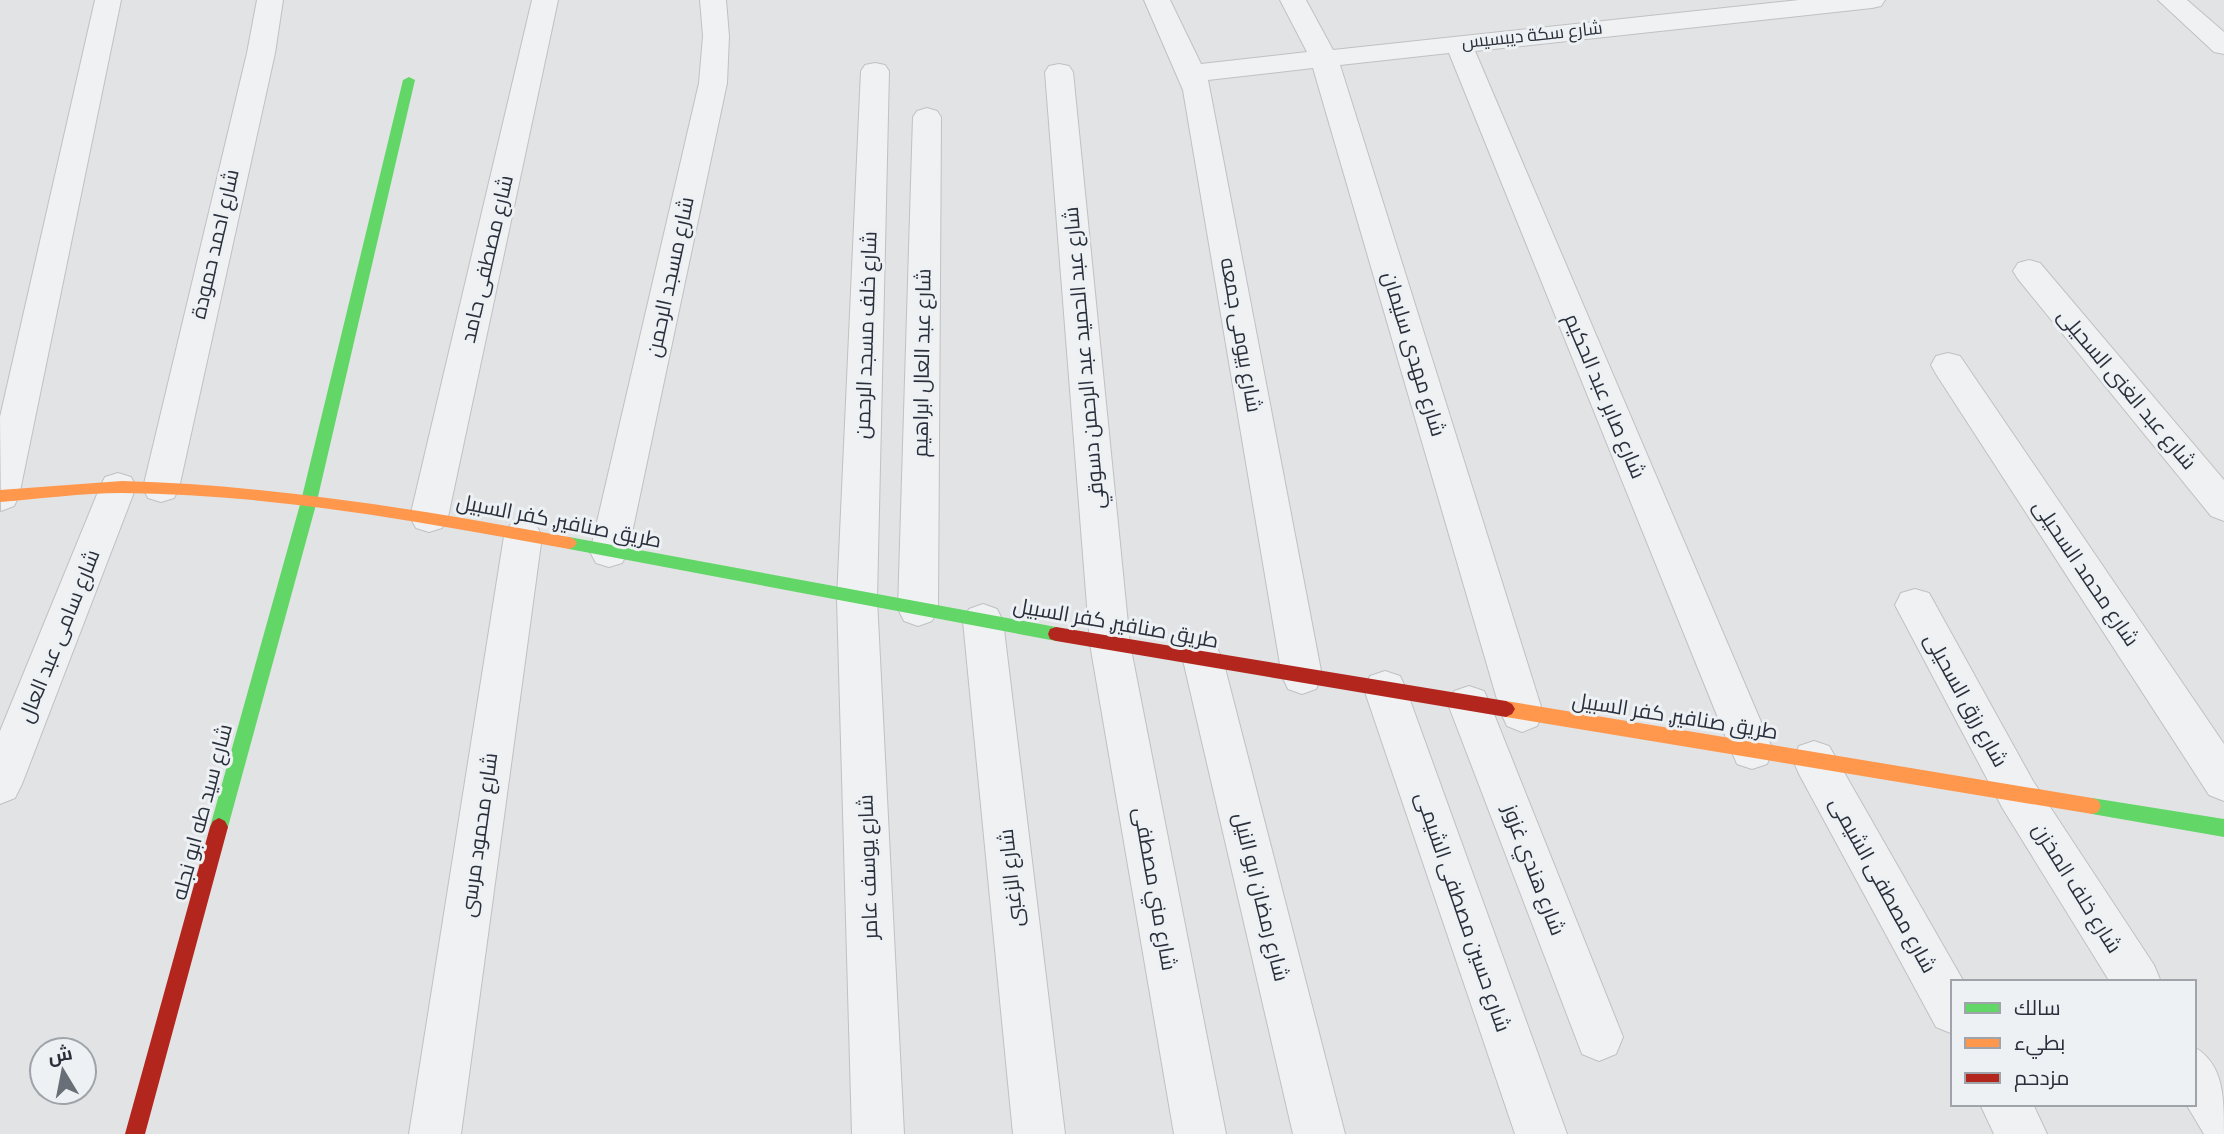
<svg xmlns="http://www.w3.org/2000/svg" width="2224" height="1134" font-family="'PT Sans Narrow',Cairo,sans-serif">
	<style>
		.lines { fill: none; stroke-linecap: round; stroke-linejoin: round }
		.street-casing { stroke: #bfc1c3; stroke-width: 2 }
		.street { fill: #eff1f2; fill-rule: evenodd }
		.fast { fill: #63d668; fill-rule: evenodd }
		.slow { fill: #ff974d; fill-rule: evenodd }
		.jam { fill: #b3261e; fill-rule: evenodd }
		.labels { text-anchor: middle; stroke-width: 6; stroke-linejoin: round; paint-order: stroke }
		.far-street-label { font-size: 18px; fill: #29303c; stroke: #eef1f4 }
		.street-label { font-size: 21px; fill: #29303c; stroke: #eef1f4 }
	</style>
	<rect width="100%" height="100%" fill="#e1e3e5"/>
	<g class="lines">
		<defs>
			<path id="street" d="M95 0H121L19 496 14 506 1 511 0 417Z
				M257 0H283L275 53 179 488 174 498 161 502 148 498 143 488 247 53Z
				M532 0H558L448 517 442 528 429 532 416 528 410 517Z
				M700 0H726L729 36 727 83 628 552 622 563 609 567 596 563 590 552 699 83 703 36Z
				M1144 0H1170L1201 64 1307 52 1280 0H1306L1333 50 1799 0H1885L1881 6 1872 8 1475 51 1773 750 1767 764 1752 769 1737 764 1731 750 1449 53 1340 65 1543 713 1537 726 1522 732 1507 726 1501 713 1313 68 1208 80 1322 676 1316 689 1302 694 1288 689 1282 676 1183 90Z
				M2158 0H2187L2224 32V54L2214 52Z
				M875 63 885 65 889 71 877 599 904 1134H852L837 599 861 71 865 65Z
				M1059 64 1069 66 1073 72 1130 644 1226 1134H1174L1090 644 1045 72 1049 66Z
				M927 108 937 111 941 117 938 609 932 621 918 626 904 621 898 609 913 117 917 111Z
				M2029 260 2040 263 2224 480V521L2211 516 2018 279 2013 271 2018 263Z
				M1948 353 1960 356 2224 744V801L2209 795 1936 374 1931 365 1936 356Z
				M118 473 131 477 136 487 22 784 15 798 0 804V731L100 487 105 477Z
				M523 521 536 525 542 536 461 1134H409L504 536 510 525Z
				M1915 589 1929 593 2033 781 2154 965 2161 982H2110L2003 809 1895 605 1901 593Z
				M983 604 997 609 1003 621 1065 1134H1013L963 621 969 609Z
				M1203 643 1217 648 1223 660 1345 1134H1293L1183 660 1189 648Z
				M1385 671 1400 676 1406 689 1567 1134H1515L1364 689 1370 676Z
				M1469 686 1484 691 1490 704 1623 1037 1616 1054 1599 1061 1582 1054 1448 704 1454 691Z
				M1814 741 1829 746 1964 982H1953V1034L1936 1027 1799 774 1793 760 1799 746Z
				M2194 1047C2224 1064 2224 1097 2224 1134H2204L2186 1104H2194Z
				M1980 1104H2033L2047 1134H1994Z"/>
		</defs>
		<use href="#street" class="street-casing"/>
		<use href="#street" class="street"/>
		<path class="fast" d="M409 77 415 80 317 501 228 827 225 833 219 836 213 833 210 827 301 501 403 80Z
			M569 537 1056 627 1062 629 1064 634 1062 639 1056 641 569 549 564 547 561 543 564 539Z
			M2092 798 2224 819V837L2092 814 2086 812 2083 806 2086 800Z"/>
		<path class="slow" d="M122 481C273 485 421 510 569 537L574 539 577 543 574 547 569 549C421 522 272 494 122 493 81 493 40 499 0 502V490Z
			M1506 701 2092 798 2098 800 2101 806 2098 812 2092 814 1506 717 1500 714 1497 709 1500 704Z"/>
		<path class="jam" d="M1056 627 1506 701 1512 704 1515 709 1512 714 1506 717 1056 641 1050 639 1048 634 1050 629Z
			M219 818 225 821 228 827 145 1134H125L210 827 213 821Z"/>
	</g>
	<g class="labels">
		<g class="far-street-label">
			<text transform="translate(1532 35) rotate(-6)" y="6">شارع سكة ديبسيس</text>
		</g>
		<g class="street-label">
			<text transform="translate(215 244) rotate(-77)" y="7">شارع احمد حمودة</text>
			<text transform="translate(487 259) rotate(-77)" y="7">شارع مصطفى حامد</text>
			<text transform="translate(670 277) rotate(-78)" y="7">شارع مسجد الرحمن</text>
			<text transform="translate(866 335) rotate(-88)" y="7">شارع خلف مسجد الرحمن</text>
			<text transform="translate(1241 335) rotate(80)" y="7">شارع بيومى جمعه</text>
			<text transform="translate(1414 354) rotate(73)" y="7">شارع مهدى سليمان</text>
			<text transform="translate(1084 358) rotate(-95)" y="7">شارع عبد الحميد عبد الرحمن دسوقي</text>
			<text transform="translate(922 363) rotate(-89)" y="7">شارع عبد العال ابراهيم</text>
			<text transform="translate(2127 389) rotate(50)" y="7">شارع عبد الغنى السحيلى</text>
			<text transform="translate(1605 396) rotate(67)" y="7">شارع صابر عبد الحكيم</text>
			<text transform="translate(559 521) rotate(11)" y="7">طريق صنافير, كفر السبيل</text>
			<text transform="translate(2086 573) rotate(56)" y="7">شارع محمد السحيلى</text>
			<text transform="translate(1116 623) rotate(10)" y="7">طريق صنافير, كفر السبيل</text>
			<text transform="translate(59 636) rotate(-68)" y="7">شارع سامى عبد العال</text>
			<text transform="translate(1966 700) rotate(61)" y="7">شارع رزق السحيلى</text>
			<text transform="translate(1675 716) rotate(9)" y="7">طريق صنافير, كفر السبيل</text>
			<text transform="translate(202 812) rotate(-75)" y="7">شارع سيد طه ابو نجله</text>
			<text transform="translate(479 835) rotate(-82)" y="7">شارع محمود مرسى</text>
			<text transform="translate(868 867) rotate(-92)" y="7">شارع يوسف عامر</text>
			<text transform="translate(1534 870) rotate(69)" y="7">شارع هندي غزوز</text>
			<text transform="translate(1011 878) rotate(-96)" y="7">شارع الزغبى</text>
			<text transform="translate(1883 885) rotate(61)" y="7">شارع مصطفى الشيمى</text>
			<text transform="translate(2077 888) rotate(58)" y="7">شارع خلف المخزن</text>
			<text transform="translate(1155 889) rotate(80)" y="7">شارع مني مصطفى</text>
			<text transform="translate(1261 897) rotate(76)" y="7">شارع رمضان ابو النيل</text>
			<text transform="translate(1463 912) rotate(71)" y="7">شارع حسين مصطفى الشيمى</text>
		</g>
	</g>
	<rect x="1951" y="980" width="245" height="126" fill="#eef1f4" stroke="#9fa4aa" stroke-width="2"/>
	<rect x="1965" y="1003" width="35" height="10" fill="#63d668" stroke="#9fa4aa" stroke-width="2"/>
	<text x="2014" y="1015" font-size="21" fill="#29303c">سالك</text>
	<rect x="1965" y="1038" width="35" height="10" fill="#ff974d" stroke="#9fa4aa" stroke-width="2"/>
	<text x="2014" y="1050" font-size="21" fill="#29303c">بطيء</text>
	<rect x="1965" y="1073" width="35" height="10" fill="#b3261e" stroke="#9fa4aa" stroke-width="2"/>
	<text x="2014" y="1085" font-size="21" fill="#29303c">مزدحم</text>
	<g transform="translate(63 1071) rotate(350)"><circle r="33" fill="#eef1f4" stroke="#9fa4aa" stroke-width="2"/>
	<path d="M0-5L12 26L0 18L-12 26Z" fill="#696f77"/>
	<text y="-10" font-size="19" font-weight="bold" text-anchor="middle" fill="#29303c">ش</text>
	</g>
</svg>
